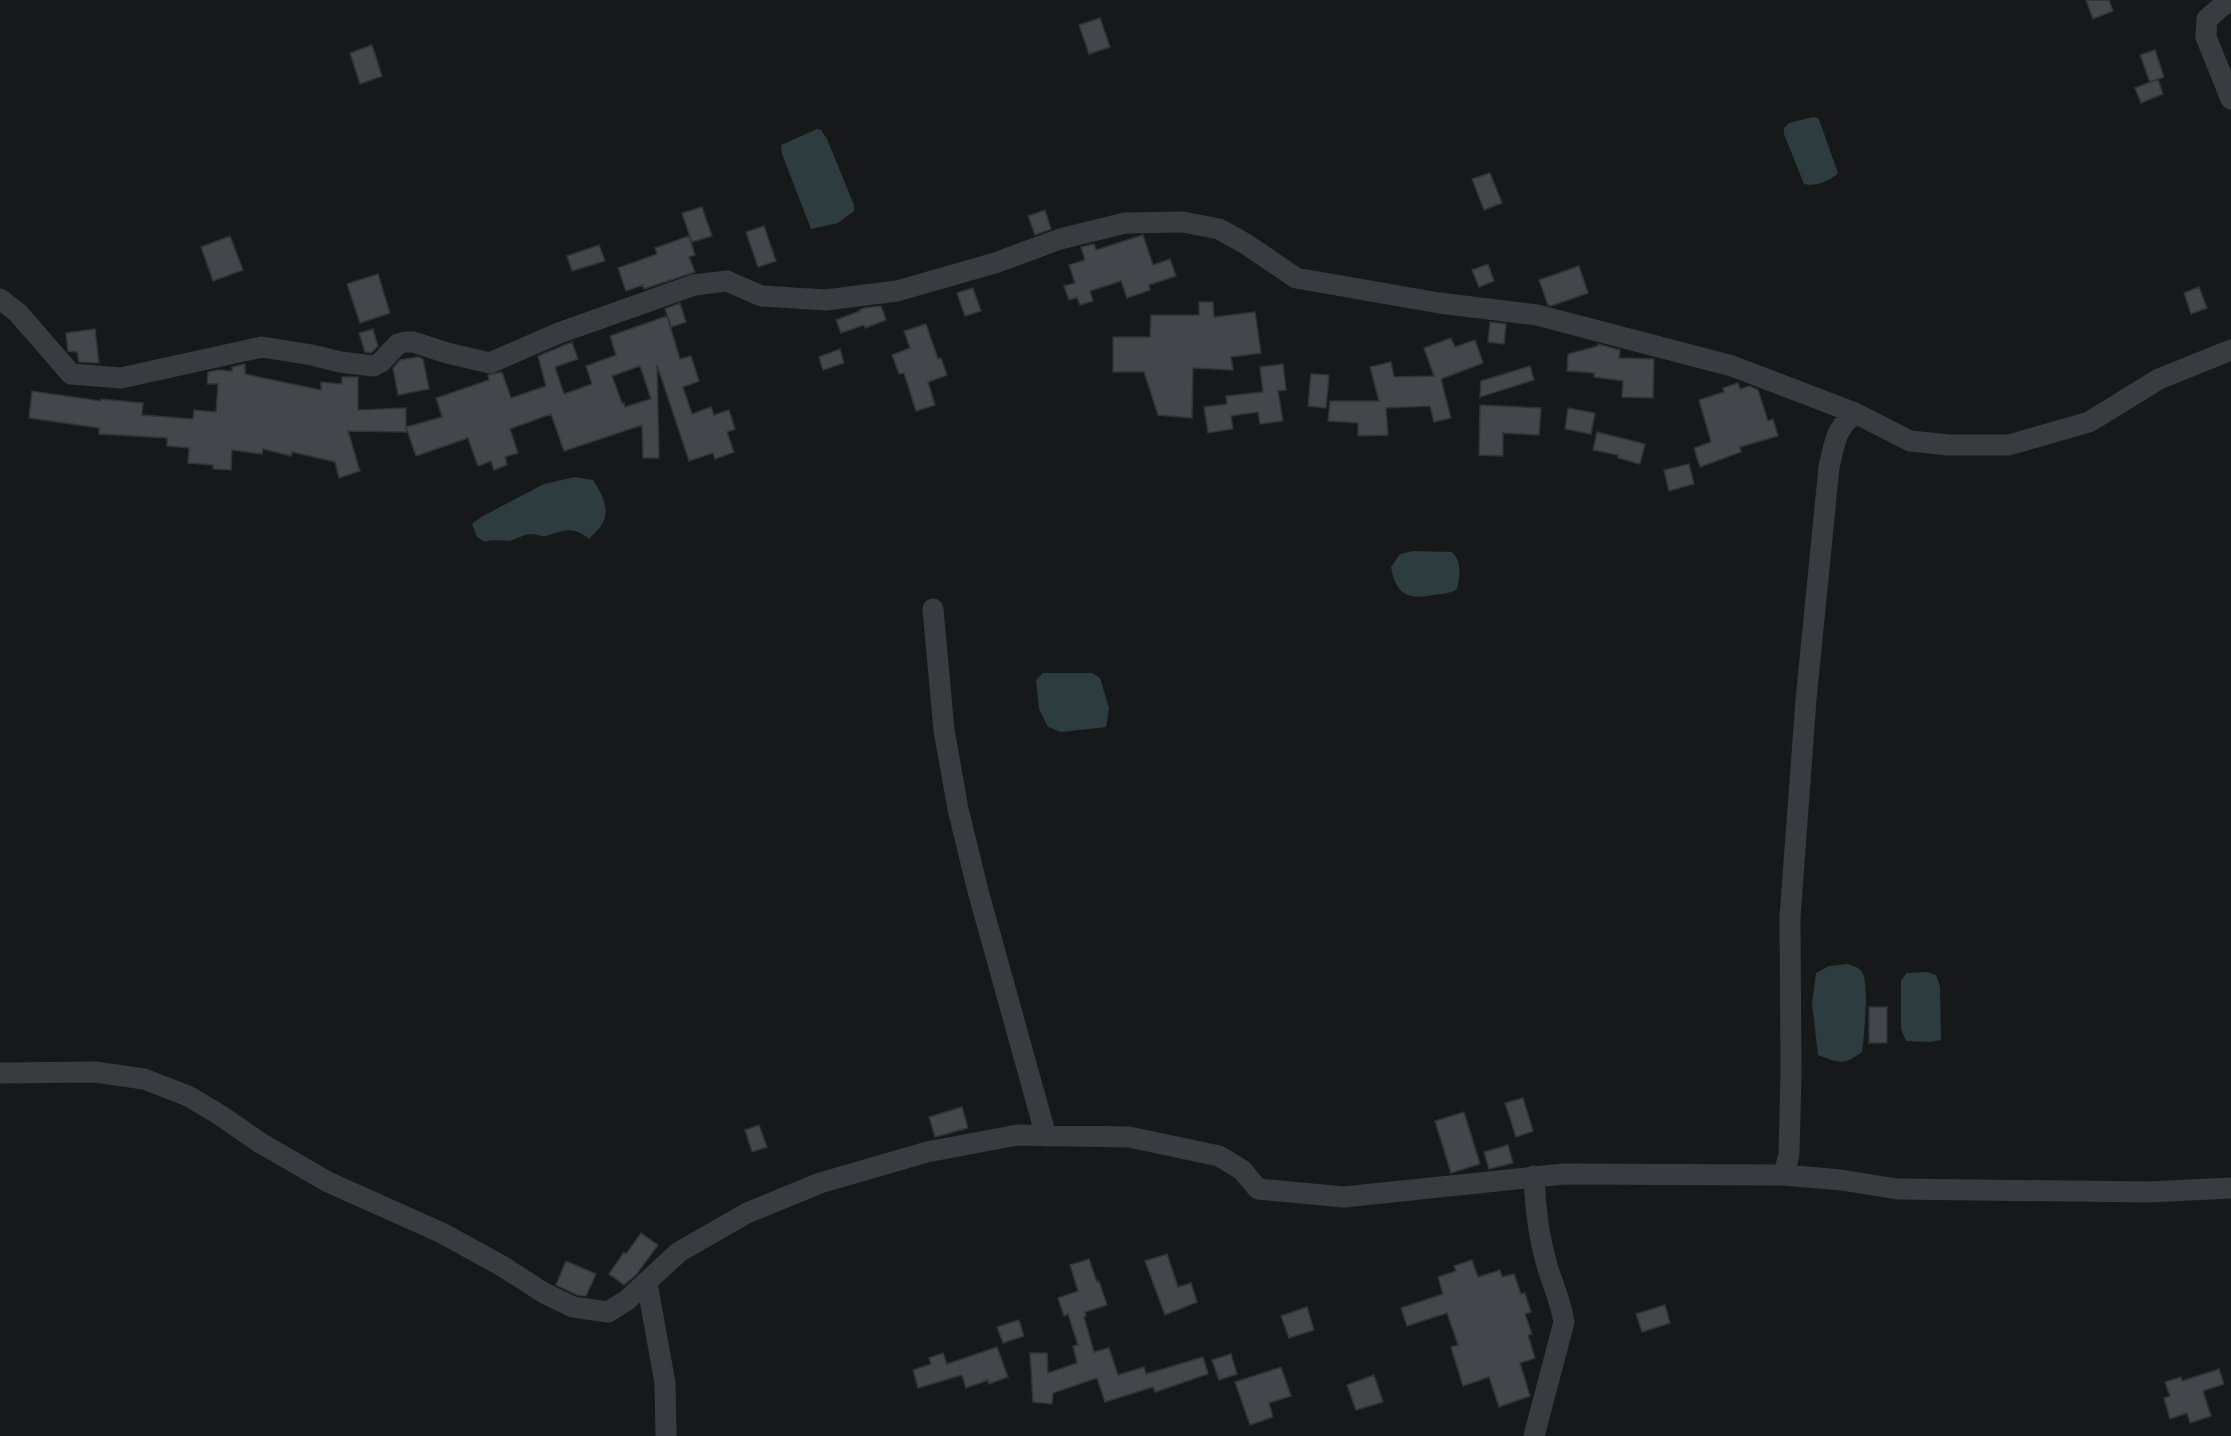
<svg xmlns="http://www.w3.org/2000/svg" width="2231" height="1436" font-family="'DejaVu Sans',sans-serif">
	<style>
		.water { fill: #2d3c3e }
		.building { fill: #43464a; stroke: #313336; stroke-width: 1.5; fill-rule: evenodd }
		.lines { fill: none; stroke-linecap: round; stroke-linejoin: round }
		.minor { stroke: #383b3f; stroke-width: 21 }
	</style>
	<rect width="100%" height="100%" fill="#17181a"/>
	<path class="water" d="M1813 117 1818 118 1821 125 1838 173C1831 181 1814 187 1804 184L1784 134V128L1789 123Z
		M817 129 821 130 827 139 854 205V211L838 223 811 229 782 154 781 145Z
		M575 477 593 480C601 492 611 510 602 524 599 530 593 534 589 539 572 525 564 531 545 536 541 537 536 534 531 534 523 534 516 540 508 541 500 541 494 539 485 542L477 537 472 524 481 517 544 484Z
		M1413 551 1452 552C1462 562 1460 576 1457 589 1449 594 1442 594 1433 595 1407 600 1396 594 1391 567L1400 554Z
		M1043 673H1092L1100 678 1109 708 1106 727 1061 732 1048 727 1039 709 1036 680Z
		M1847 964C1854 966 1860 967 1863 974 1869 987 1864 1037 1862 1052 1842 1066 1840 1063 1818 1055L1812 1003 1816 973 1829 966Z
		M1927 972 1936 975 1940 987 1941 1040 1929 1042 1906 1041 1901 1029V980L1907 973Z"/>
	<path class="building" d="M2086 0H2109L2113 11 2093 19Z
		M1100 18 1110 47 1089 54 1079 25Z
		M372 45 382 76 360 84 350 53Z
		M2155 50 2164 77 2150 82 2140 55Z
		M2158 79 2163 94 2141 103 2135 88Z
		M1490 173 1502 203 1484 210 1472 179Z
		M702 207 712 236 692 242 682 213Z
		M1045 210 1051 229 1035 235 1028 216Z
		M764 226 776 261 758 267 746 232Z
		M1143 235 1153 265 1170 259 1176 276 1149 285 1150 290 1127 298 1121 281 1090 291 1093 301 1080 305 1077 297 1069 300 1064 286 1075 283 1069 265 1085 260 1081 247 1094 244 1096 250Z
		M230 236 243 270 213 281 201 247Z
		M689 236 695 255 689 257 695 272 644 289 643 285 626 291 618 268 657 254 655 248Z
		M599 245 605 261 572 271 567 256Z
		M1488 264 1494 281 1479 287 1472 270Z
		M1579 266 1588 293 1551 306 1548 305 1539 280Z
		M378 274 390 313 360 323 347 284Z
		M2199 287 2207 308 2191 314 2184 293Z
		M973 288 981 311 965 316 957 293Z
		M1199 302H1213L1214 317 1255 312 1261 353 1231 357 1233 370 1193 368 1192 418 1158 415 1144 372H1113V337H1150L1151 315H1199Z
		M680 303 686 322 671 327 665 309Z
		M881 306 886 320 865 328 864 325 841 333 836 320 860 311 859 310 864 308Z
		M667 316 680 359 691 356 699 381 683 387 692 414 711 407 714 415 729 410 735 429 727 432 734 452 715 459 713 453 689 461 657 365 659 458H643L642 425 564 451 551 414 510 429 518 453 505 457 507 465 494 470 491 461 478 466 468 438 416 456 406 427 407 432 348 431 360 471 339 478 335 462 292 452 291 456 263 449 262 454 232 450 231 470 213 469V465L188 463 189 448 167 446V438L99 434V428L29 418 32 391 101 401V399L143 403 142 415 193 419 194 410 216 412 218 384H207L208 372 218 370 232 371V367L245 364V374L321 390V382L342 384V377H358V410L406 408V427L442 417 436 398 489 380 488 375 502 372 511 398 546 386 538 356 572 342 578 359 555 367 564 394 592 384 586 366 616 355 610 336ZM640 366 651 399 625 407 624 403H622L612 376Z
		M1490 322 1506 324 1504 344 1488 342Z
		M926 324 938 359 941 358 947 375 928 382 935 405 916 411 904 373 899 374 892 355 910 348 904 331Z
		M95 329 99 363 79 362 77 352 68 351 66 333Z
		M373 329 378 346 371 353 365 352 359 333Z
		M1451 338 1455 347 1475 340 1483 363 1441 379 1451 418 1434 422 1430 406 1386 408 1388 435 1358 436V423L1328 421 1330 401H1379L1370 367 1391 362 1394 377 1434 376 1424 348Z
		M1598 344 1620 350 1619 358 1654 359 1653 398 1622 397 1623 381 1594 377V373L1567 371 1568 354 1598 346Z
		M840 349 844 363 823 370 819 357Z
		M418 357 423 359 429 389 398 395 393 368 400 360Z
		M1283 364 1286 390 1278 391 1283 421 1260 424 1258 412 1231 416 1233 429 1208 433 1204 407 1227 404 1226 396 1263 392 1260 367Z
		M1530 366 1534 380 1480 397 1481 381Z
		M1311 374 1329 375 1326 408 1308 406Z
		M1738 383 1740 389 1750 386 1758 390 1768 421 1773 419 1778 436 1740 447 1741 452 1700 467 1694 448 1711 442 1699 400 1724 392 1723 388Z
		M1480 405 1541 408 1539 435 1503 433V456L1479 455Z
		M1568 408 1595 413 1591 434 1565 429Z
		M1597 432 1645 444 1640 464 1618 458V455L1593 450Z
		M1689 464 1694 484 1669 491 1664 470Z
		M1869 1007H1887V1043H1869Z
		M1523 1098 1533 1131 1516 1137 1505 1103Z
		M962 1107 968 1128 935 1137 929 1117Z
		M1464 1112 1480 1164 1451 1173 1435 1121Z
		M759 1125 767 1147 752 1152 745 1130Z
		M1508 1145 1513 1163 1489 1169 1484 1152Z
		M641 1233 658 1245 636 1275 624 1285 609 1274 624 1252 626 1254Z
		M1167 1254 1178 1287 1191 1283 1197 1302 1165 1315 1145 1261Z
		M1089 1259 1097 1282 1099 1281 1107 1305 1085 1312 1086 1316 1084 1317 1094 1352 1109 1348 1118 1375 1144 1367 1146 1374 1203 1357 1208 1374 1155 1392 1153 1387 1105 1402 1097 1378 1053 1393 1052 1404 1033 1402 1030 1353H1047L1048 1373 1077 1363 1073 1346 1078 1345 1068 1314 1064 1316 1058 1298 1078 1291 1070 1265Z
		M1472 1260 1478 1277 1500 1270 1502 1277 1514 1274 1521 1294 1525 1293 1531 1312 1525 1314 1532 1334 1528 1335 1535 1358 1520 1363 1530 1396 1499 1407 1489 1377 1463 1386 1451 1347 1458 1345 1447 1313 1407 1326 1401 1308 1443 1294 1438 1277 1456 1271 1454 1266Z
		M566 1261 596 1274 586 1296 577 1295 556 1285Z
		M1665 1305 1670 1323 1642 1332 1636 1314Z
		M1307 1307 1314 1330 1289 1338 1281 1316Z
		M1019 1320 1024 1336 1003 1343 997 1327Z
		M997 1347 1008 1377 989 1384 988 1380 966 1388 962 1375 918 1388 913 1370 931 1364 929 1358 943 1353 947 1364Z
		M1231 1354 1237 1374 1219 1380 1212 1360Z
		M1281 1367 1291 1396 1269 1403 1273 1417 1250 1425 1235 1382Z
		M2219 1369 2224 1384 2203 1391 2211 1416 2190 1423 2187 1413 2170 1419 2164 1398 2170 1396 2165 1382 2181 1377 2182 1381Z
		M1374 1375 1383 1402 1356 1410 1347 1385Z"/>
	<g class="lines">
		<path class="minor" d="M2229 0 2207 19 2206 37 2231 99
			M0 299 18 313 71 374 121 378 262 347 312 355 340 362 374 366 381 362 398 344 405 342H413L447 353 490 363 559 333 694 285 727 281 761 296 826 300 897 291 995 263 1060 239 1125 223 1183 222 1219 229 1246 244 1296 278 1439 303 1537 315 1732 366 1855 413
			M933 609 944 730 958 809 978 891 1046 1136
			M0 1073 95 1072 144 1079 188 1096 220 1115 259 1142 328 1182 442 1233 502 1266 544 1293 573 1307 608 1312 627 1300 679 1252 747 1213 820 1183 927 1152 1017 1135 1129 1137 1219 1156 1242 1170 1258 1189 1344 1197 1564 1174 1784 1175 1841 1180 1897 1189 2149 1192 2231 1188
			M1784 1175 1789 1154 1791 1074 1790 917 1806 700 1829 467C1835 442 1835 430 1855 413L1910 441 1949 445H2009L2089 422 2159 379 2231 350
			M647 1283 665 1383 666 1436
			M1534 1436 1564 1322C1561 1303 1554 1287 1548 1269 1539 1239 1535 1208 1534 1176"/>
	</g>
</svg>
